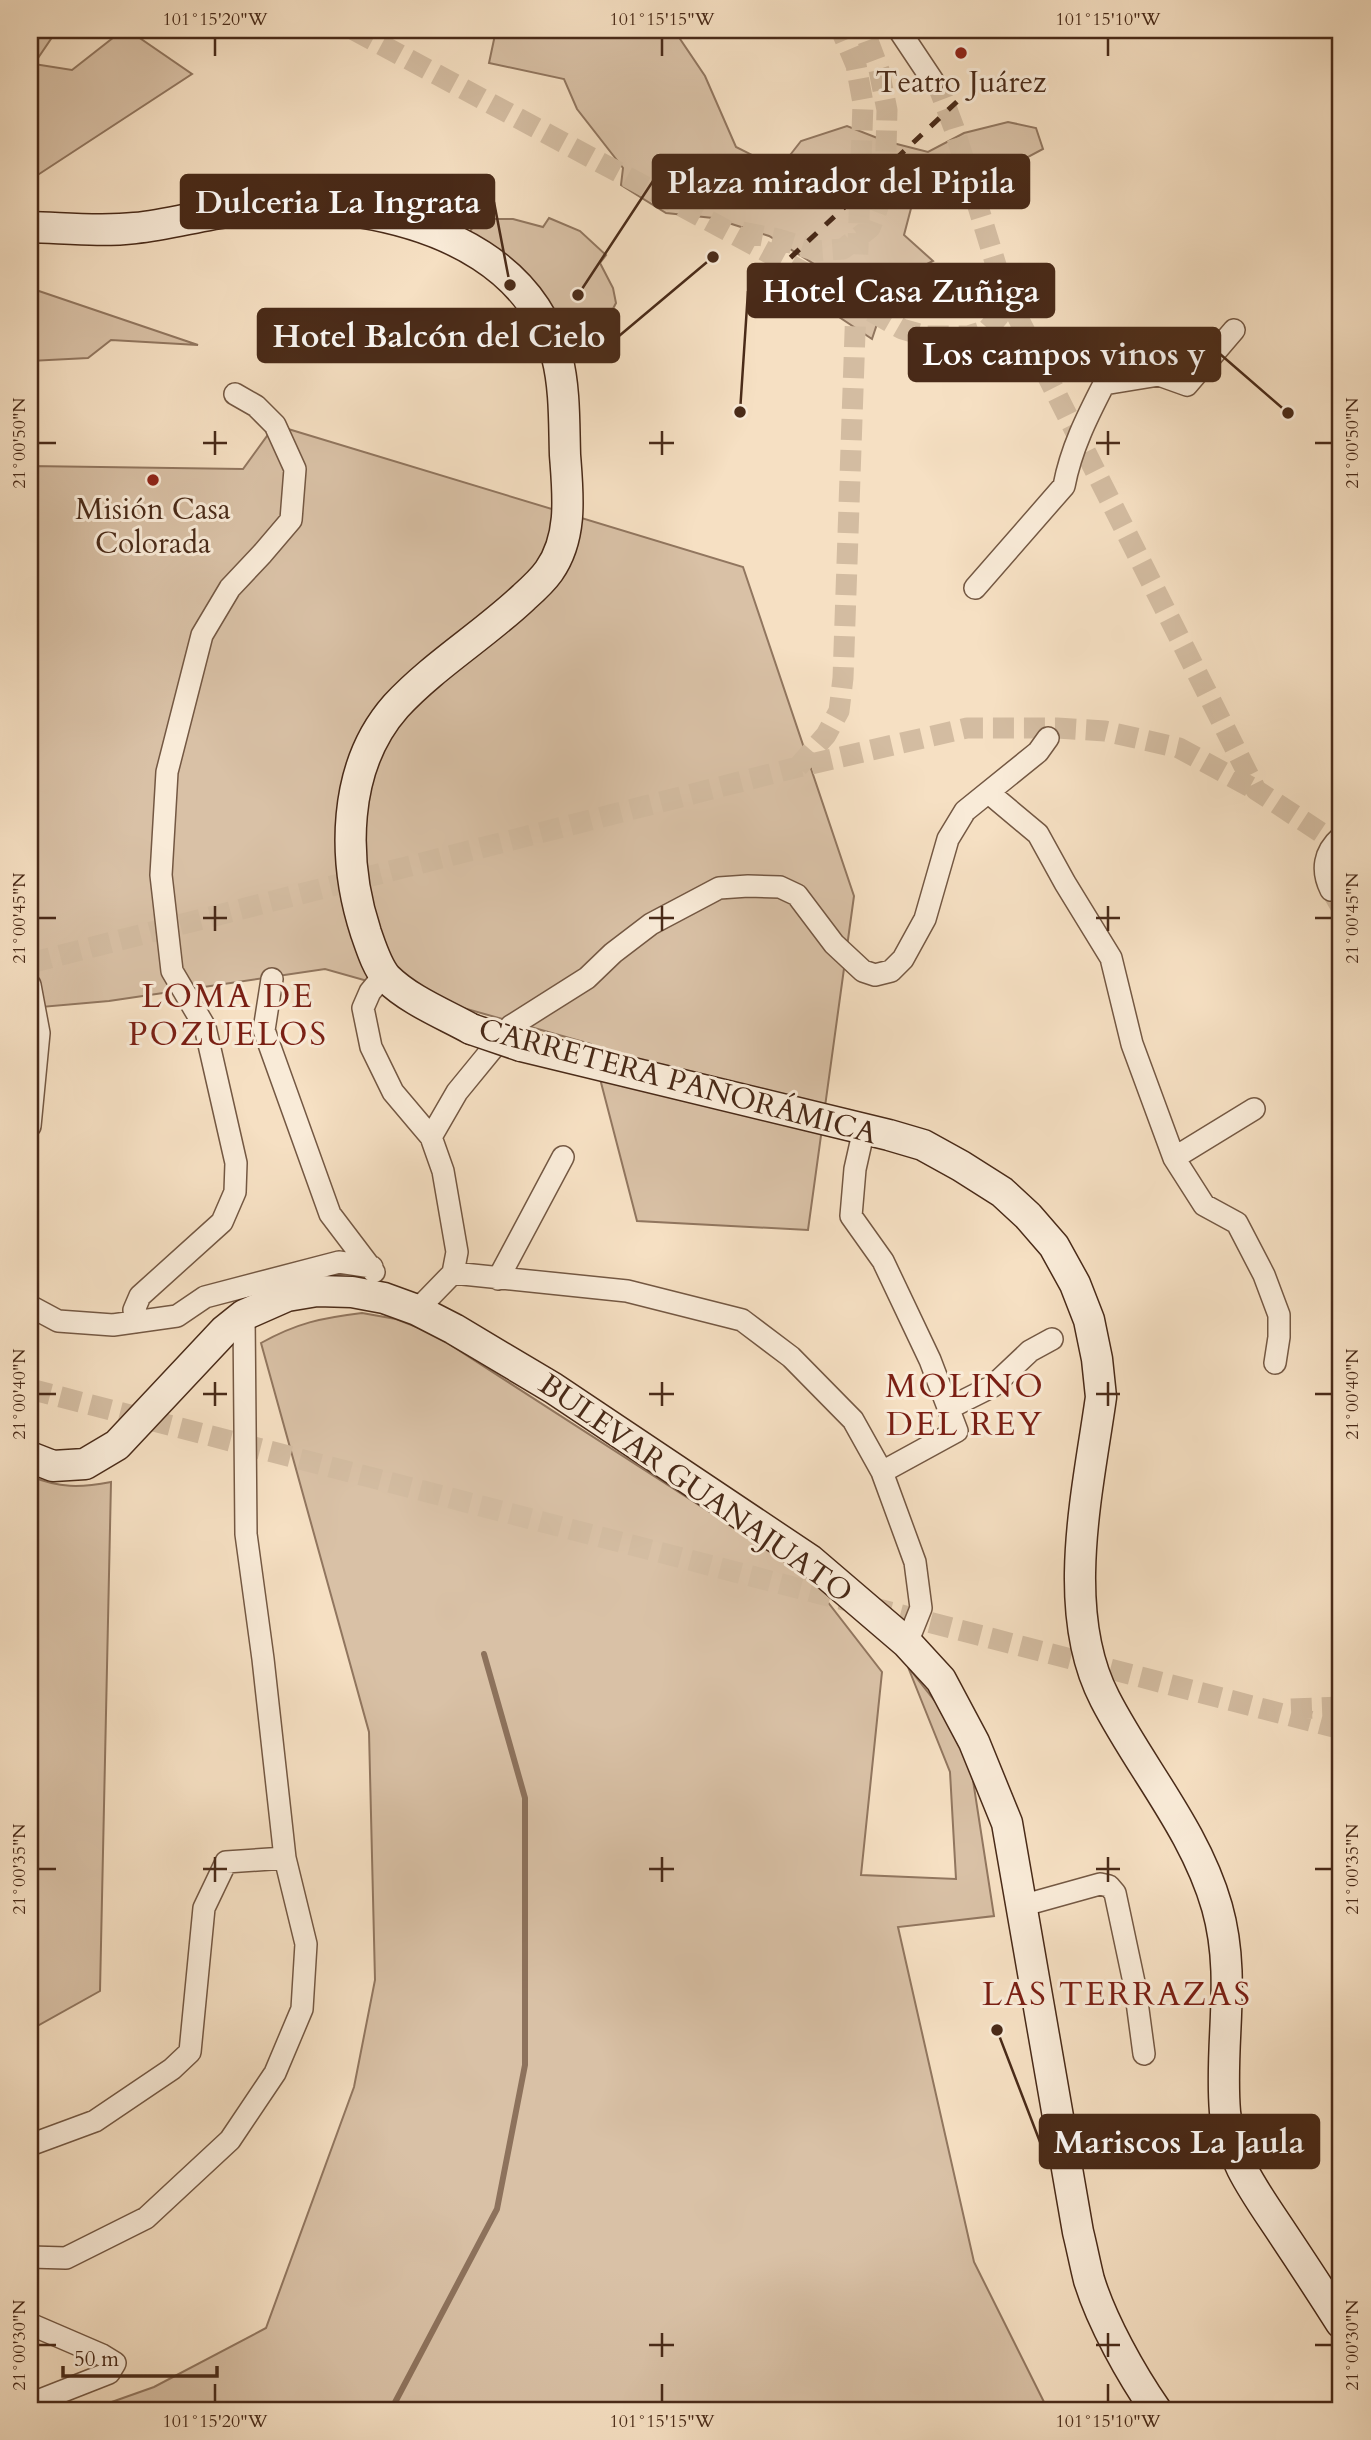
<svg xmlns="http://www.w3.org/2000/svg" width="1371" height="2440" font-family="Cardo,serif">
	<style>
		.green { fill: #d9c1a6; stroke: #91765f; stroke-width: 2 }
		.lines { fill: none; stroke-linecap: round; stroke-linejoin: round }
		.stream { stroke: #8d725c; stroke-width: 6 }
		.street-tunnel { stroke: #d3bca1; stroke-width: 21; stroke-dasharray: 21 10; stroke-linecap: butt }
		.street-casing { stroke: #745843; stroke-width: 24 }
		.secondary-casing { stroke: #492a18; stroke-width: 33 }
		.street { stroke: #f9ebd8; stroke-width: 21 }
		.secondary { stroke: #f9ebd8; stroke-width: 30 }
		.rail { stroke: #492a18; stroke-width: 5; stroke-dasharray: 12 12; stroke-linecap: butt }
		.secondary-bridge-casing { stroke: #492a18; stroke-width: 33; stroke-linecap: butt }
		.secondary-bridge { stroke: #f9ebd8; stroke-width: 30 }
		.ticks { fill: none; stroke: #492a18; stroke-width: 2.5 }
		.poi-dot { fill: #8f2418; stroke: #f9ebd8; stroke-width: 2.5 }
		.labels { text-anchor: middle; stroke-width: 6; stroke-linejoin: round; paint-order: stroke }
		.poi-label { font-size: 30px; fill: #492a18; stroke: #f9ebd8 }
		.street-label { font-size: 30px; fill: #492a18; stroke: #f9ebd8 }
		.quarter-label { font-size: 33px; letter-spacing: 2px; fill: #7a1f14; stroke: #f9ebd8 }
		.leader { fill: none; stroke: #492a18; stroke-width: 2.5 }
		.callout-dot { fill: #492a18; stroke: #f9ebd8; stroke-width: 2.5 }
		.callout { fill: #492a18; stroke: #492a18; stroke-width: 2.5 }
		.callout-label { font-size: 32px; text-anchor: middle; font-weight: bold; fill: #fff }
		.neatline { fill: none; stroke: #492a18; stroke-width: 2.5 }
		.ticks-label { font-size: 18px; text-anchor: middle; fill: #492a18 }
	</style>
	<rect width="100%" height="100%" fill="#f6e0c3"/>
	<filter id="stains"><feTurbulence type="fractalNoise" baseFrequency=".00286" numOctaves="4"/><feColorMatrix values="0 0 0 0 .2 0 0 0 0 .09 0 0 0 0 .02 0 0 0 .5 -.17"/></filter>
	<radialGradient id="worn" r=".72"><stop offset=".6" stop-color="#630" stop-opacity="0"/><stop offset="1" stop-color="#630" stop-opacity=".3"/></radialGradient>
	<path class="green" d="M30 30H57L34 64 72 70 123 30H128L192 74 30 180Z
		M369 30H492L440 38Z
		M496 30H674L705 76 736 147 772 165 787 159 801 141 847 126 885 141 928 152 964 133 1008 122 1036 128 1043 149 1015 164 973 176 975 199 914 197 904 235 933 261 891 282 872 339 827 309 851 275 819 267 769 236 713 218 666 213 621 185 623 168 577 109 564 79 489 63Z
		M549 218 580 231 606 255 600 263 613 288 616 303 586 360 550 306 468 234 479 219H513L543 227Z
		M30 288 198 345 111 340 88 358 30 361Z
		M275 425 743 567 854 896 808 1230 637 1221 591 1044 325 969 109 1001 30 1008V466L243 469Z
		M362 1313 396 1319 432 1333 806 1574 882 1672 861 1875 956 1879 950 1772 908 1667 949 1719 970 1761 994 1916 898 1927 974 2262 1048 2410H89L154 2387 266 2328 354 2087 375 1980 369 1732 261 1343C297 1323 321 1318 362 1313Z
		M30 1476C60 1488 79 1488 111 1482L100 1991 30 2030Z"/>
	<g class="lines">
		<path class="stream" d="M391 2410 497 2209 525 2065V1798L484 1654"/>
		<path class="street-tunnel" d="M354 30 791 265 902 329 926 336H968L987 330 999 316 1003 288
			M933 81 940 91 954 128 1003 288 1256 790 1320 832
			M742 232 778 239 817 251 843 249 870 228 885 189 887 110 879 70 864 30
			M798 767 826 735 839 711 843 678 863 103 856 65 841 30
			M1331 890 1341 907
			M30 963 798 767 967 728H1057L1105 731 1179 748 1256 790
			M30 1389 1341 1729
			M1291 1709 1341 1707"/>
		<defs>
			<path id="street" d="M899 30 933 81
				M975 588 1064 486C1071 449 1087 417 1104 384L1159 375 1187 385 1234 330
				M989 793 1038 834 1065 883 1111 958 1132 1044 1174 1158 1204 1205 1237 1223 1264 1275 1279 1315V1337L1275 1363
				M1331 890C1321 870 1324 852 1341 837
				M384 975 370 992 363 1008 371 1047 393 1092 431 1137 443 1171 457 1252 453 1273 417 1310
				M272 979 264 1030 330 1214 374 1272
				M30 985 39 1033 30 1126
				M864 1129 855 1169 851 1216 883 1261 930 1360 957 1431 882 1472
				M431 1137 457 1092 511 1026 587 978 613 953 651 924 719 888 748 886 780 887 797 895 834 944 863 971 875 975 891 971 903 959 925 919 948 839 965 811 1038 752 1048 738
				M1174 1158 1254 1109
				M453 1273 627 1291 742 1320 791 1357 853 1420 882 1472 915 1562 921 1608 907 1643
				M498 1279 563 1157
				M30 1306 58 1321 113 1325 177 1316 205 1297 339 1262 372 1267
				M136 1322 134 1310 140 1296 222 1222 235 1192 236 1163 205 1027 172 971 161 875 167 772 202 635 230 588 262 554 291 520 295 469 275 425 256 406 235 394
				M949 1408 993 1386 1030 1351 1052 1339
				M1021 1906 1100 1884 1109 1886 1115 1893 1135 1987 1144 2054
				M30 2145 95 2121 172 2069 190 2052 204 1908 226 1862 285 1858
				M30 2257 66 2258 146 2218 230 2140 275 2073 302 2009 306 1944 285 1858 263 1659 246 1534 244 1315
				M30 2324 102 2355 115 2363 109 2373 30 2404"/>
			<path id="secondary" d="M30 227C65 228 101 232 135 228 168 225 200 215 233 211 273 205 319 205 359 212 445 226 533 266 557 357 565 388 564 423 565 455 568 494 573 537 549 571 542 581 533 589 524 597 484 635 434 665 396 706 342 767 342 860 366 933 371 947 377 967 387 978 409 1000 444 1014 471 1029
				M521 1046 889 1135 923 1145 961 1166 1002 1192 1028 1216 1054 1246 1075 1284 1089 1320 1097 1359 1101 1397C1088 1490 1059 1611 1105 1699 1141 1769 1195 1830 1217 1907 1237 1978 1219 2042 1225 2112 1229 2159 1258 2196 1283 2234 1303 2264 1322 2293 1341 2323
				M30 1457 53 1466 85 1464 117 1445 224 1331 244 1315 287 1296 317 1291 352 1292 384 1298 417 1310 454 1329 553 1388 810 1560 907 1643 941 1680 974 1742 1007 1823 1078 2232C1082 2248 1085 2264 1089 2280 1102 2322 1131 2374 1156 2410"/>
		</defs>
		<use href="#street" class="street-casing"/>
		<use href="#secondary" class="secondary-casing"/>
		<use href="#street" class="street"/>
		<use href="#secondary" class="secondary"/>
		<path class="rail" d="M773 274 963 96"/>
		<defs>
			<path id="secondary-bridge" d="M471 1029 521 1046"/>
		</defs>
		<use href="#secondary-bridge" class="secondary-bridge-casing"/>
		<use href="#secondary-bridge" class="secondary-bridge"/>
	</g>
	<path class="ticks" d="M215 38V56M662 38V56M1108 38V56M215 431V455M662 431V455M1108 431V455M38 443H56M203 443H227M649 443H674M1096 443H1120M1315 443H1332M215 906V931M662 906V931M1108 906V931M38 918H56M203 918H227M649 918H674M1096 918H1120M1315 918H1332M215 1382V1406M662 1382V1406M1108 1382V1406M38 1394H56M203 1394H227M649 1394H674M1096 1394H1120M1315 1394H1332M215 1857V1882M662 1857V1882M1108 1857V1882M38 1869H56M203 1869H227M649 1869H674M1096 1869H1120M1315 1869H1332M662 2333V2357M1108 2333V2357M38 2345H56M649 2345H674M1096 2345H1120M1315 2345H1332M215 2384V2402M662 2384V2402M1108 2384V2402"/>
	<g class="poi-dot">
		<circle cx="961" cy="53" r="7"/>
		<circle cx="153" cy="480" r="7"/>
	</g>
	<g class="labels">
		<g class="poi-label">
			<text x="961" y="92">Teatro Juárez</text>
			<text x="153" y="519">Misión Casa<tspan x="153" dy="34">Colorada</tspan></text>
		</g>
		<g class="street-label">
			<text transform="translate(678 1081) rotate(15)" y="10">CARRETERA PANORÁMICA</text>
			<text transform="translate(696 1488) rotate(35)" y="10">BULEVAR GUANAJUATO</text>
		</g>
		<g class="quarter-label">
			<text x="228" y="1007">LOMA DE<tspan x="228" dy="38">POZUELOS</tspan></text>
			<text x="965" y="1397">MOLINO<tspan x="965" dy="38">DEL REY</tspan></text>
			<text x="1117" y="2005">LAS TERRAZAS</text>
		</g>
	</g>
	<path class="leader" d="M578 295L653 181M510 285L494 202M740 412L748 291M713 257L619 336M1288 413L1220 354M997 2030L1040 2142"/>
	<g class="callout-dot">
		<circle cx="578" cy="295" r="7"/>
		<circle cx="510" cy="285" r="7"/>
		<circle cx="740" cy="412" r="7"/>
		<circle cx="713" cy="257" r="7"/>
		<circle cx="1288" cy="413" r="7"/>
		<circle cx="997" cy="2030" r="7"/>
	</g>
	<g class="callout">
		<rect x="653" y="155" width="376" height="53" rx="7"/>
		<rect x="181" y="175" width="313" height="53" rx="7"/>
		<rect x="748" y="264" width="306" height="53" rx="7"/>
		<rect x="258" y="309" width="361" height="53" rx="7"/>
		<rect x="909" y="328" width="311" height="53" rx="7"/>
		<rect x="1040" y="2115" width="279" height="53" rx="7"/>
	</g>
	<g class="callout-label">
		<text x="841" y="193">Plaza mirador del Pipila</text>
		<text x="338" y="213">Dulceria La Ingrata</text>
		<text x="901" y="302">Hotel Casa Zuñiga</text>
		<text x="439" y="347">Hotel Balcón del Cielo</text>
		<text x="1064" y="365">Los campos vinos y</text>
		<text x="1179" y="2153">Mariscos La Jaula</text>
	</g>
	<rect width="1371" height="2440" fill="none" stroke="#f6e0c3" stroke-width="77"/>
	<path d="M63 2366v10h154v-10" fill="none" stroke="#492a18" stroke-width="3.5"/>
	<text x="74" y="2366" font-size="21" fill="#492a18" stroke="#f9ebd8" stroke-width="5" paint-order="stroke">50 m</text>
	<rect x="38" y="38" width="1294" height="2364" class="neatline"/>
	<g class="ticks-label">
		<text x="215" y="25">101°15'20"W</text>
		<text x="662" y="25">101°15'15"W</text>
		<text x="1108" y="25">101°15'10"W</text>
		<text transform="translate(19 443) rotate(-90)" y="6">21°00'50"N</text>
		<text transform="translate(1352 443) rotate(-90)" y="6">21°00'50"N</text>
		<text transform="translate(19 918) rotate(-90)" y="6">21°00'45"N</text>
		<text transform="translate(1352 918) rotate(-90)" y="6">21°00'45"N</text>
		<text transform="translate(19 1394) rotate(-90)" y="6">21°00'40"N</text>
		<text transform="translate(1352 1394) rotate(-90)" y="6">21°00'40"N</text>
		<text transform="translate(19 1869) rotate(-90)" y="6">21°00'35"N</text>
		<text transform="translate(1352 1869) rotate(-90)" y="6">21°00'35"N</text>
		<text transform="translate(19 2345) rotate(-90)" y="6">21°00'30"N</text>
		<text transform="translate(1352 2345) rotate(-90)" y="6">21°00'30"N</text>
		<text x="215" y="2427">101°15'20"W</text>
		<text x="662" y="2427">101°15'15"W</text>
		<text x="1108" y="2427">101°15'10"W</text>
	</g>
	<rect width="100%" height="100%" filter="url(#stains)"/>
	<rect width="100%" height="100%" fill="url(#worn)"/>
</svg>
